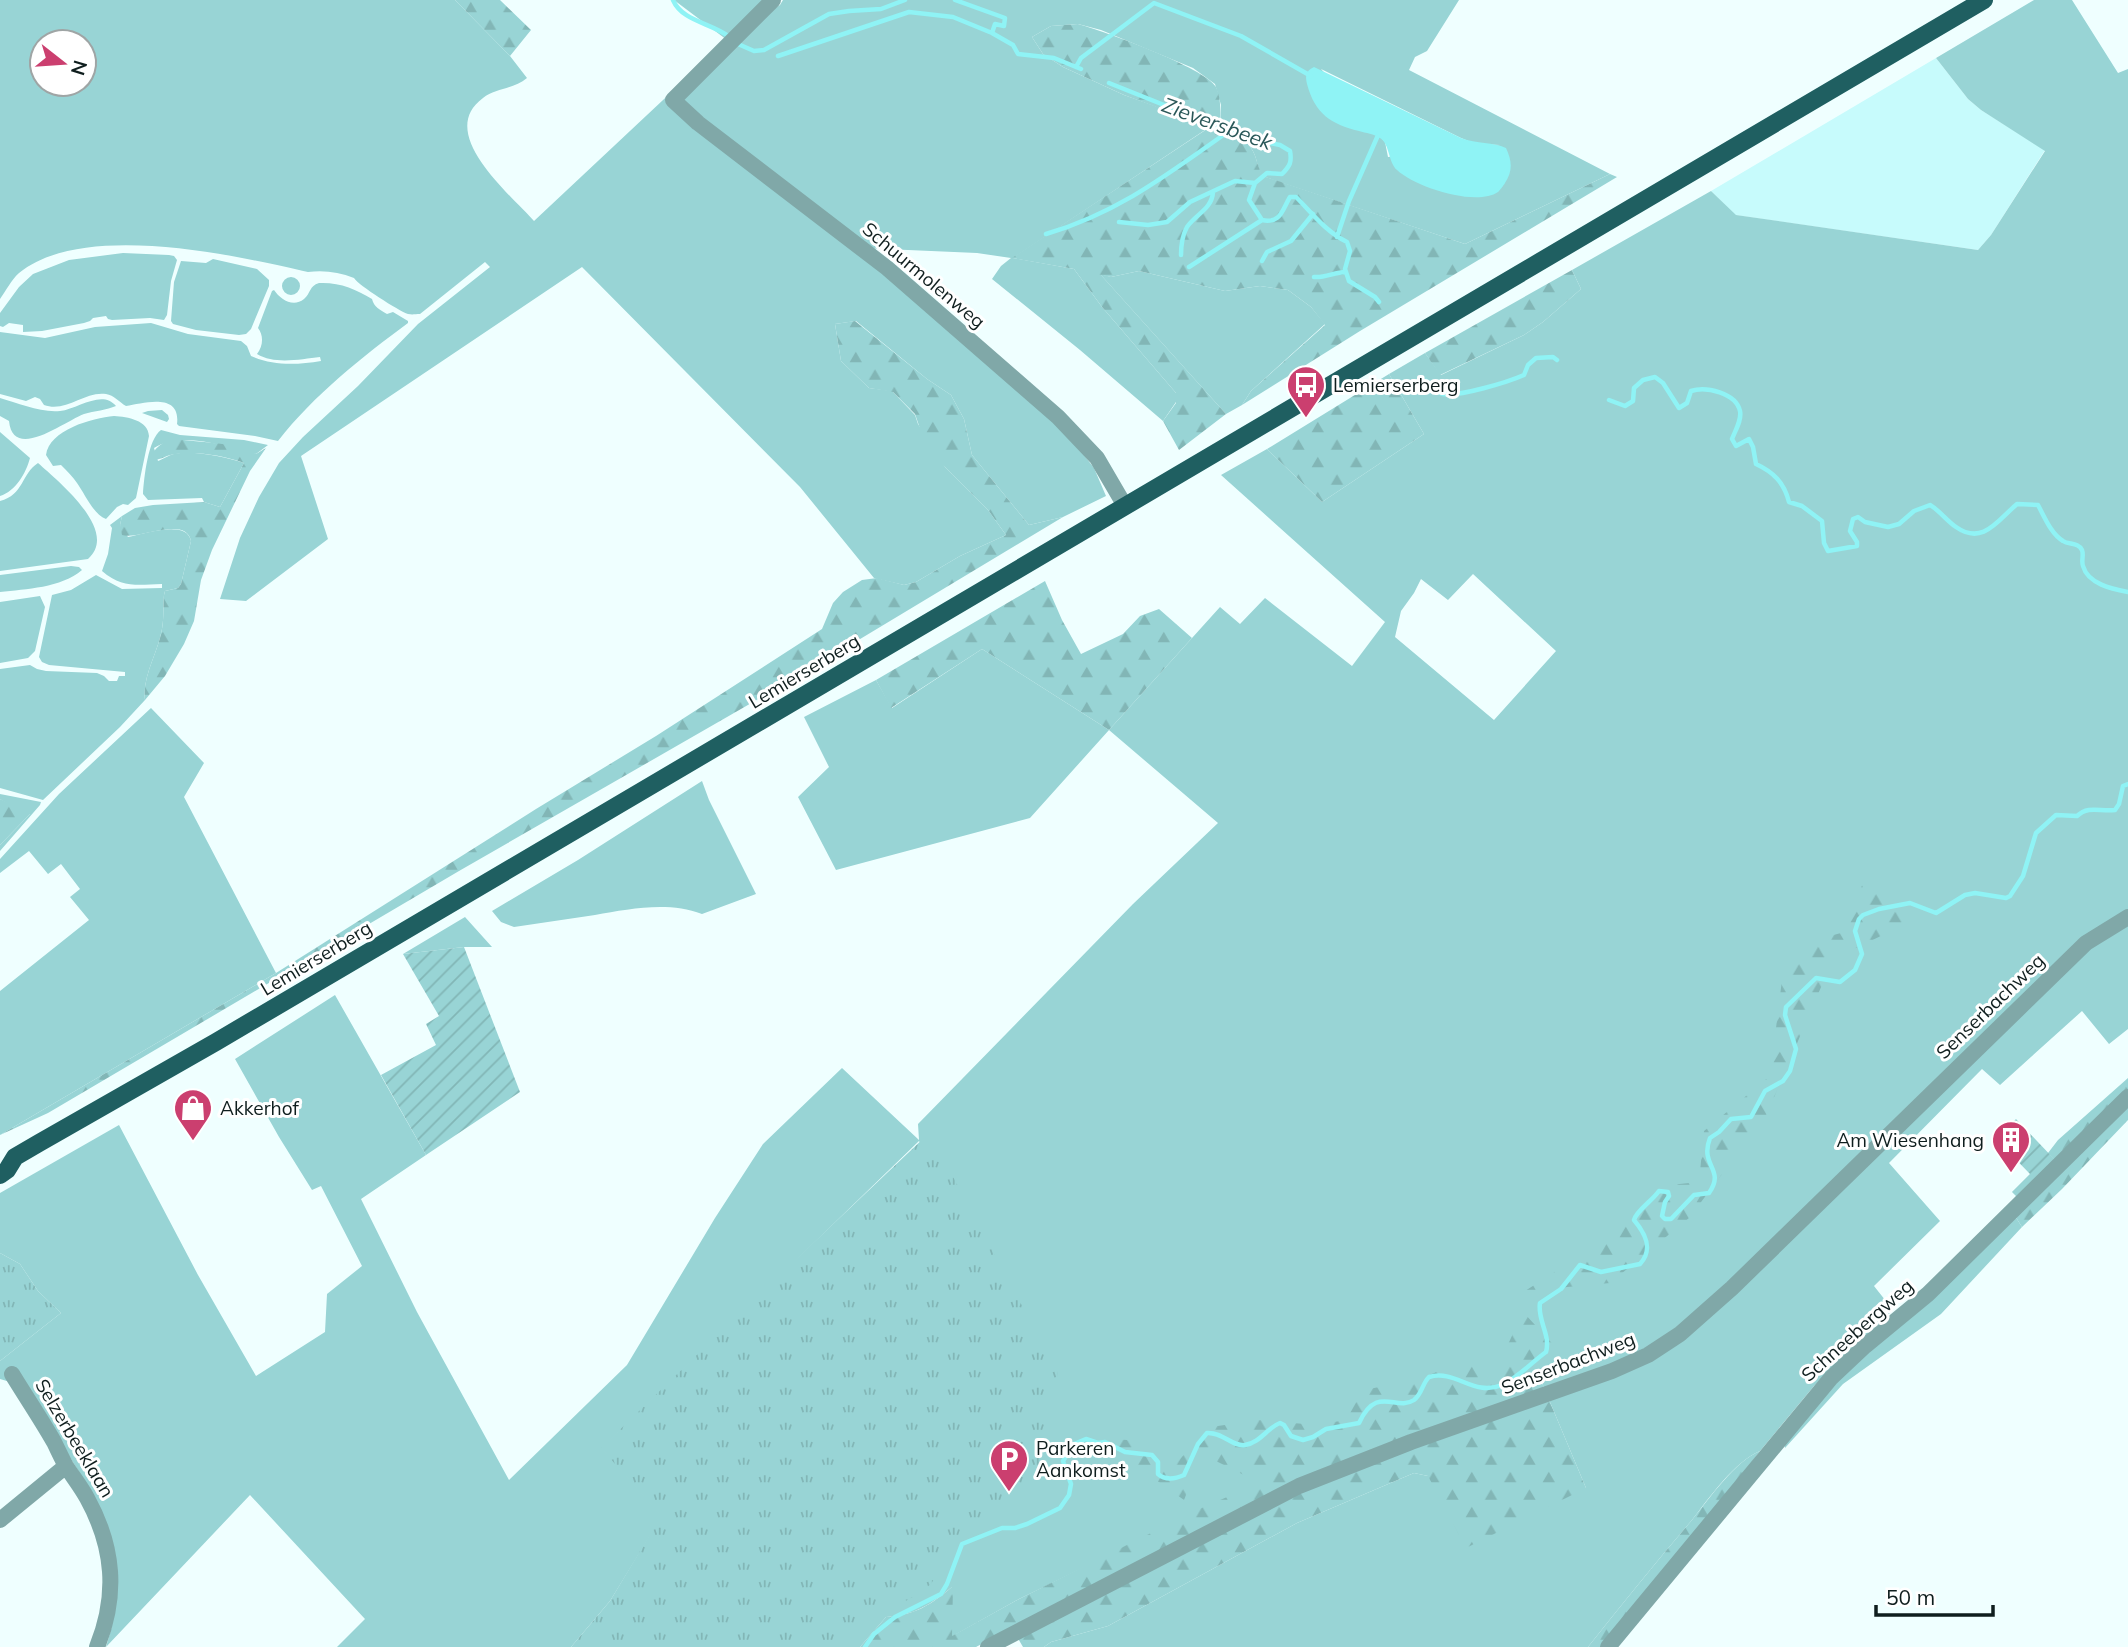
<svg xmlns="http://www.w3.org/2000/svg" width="2128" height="1647" font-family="Mulish,sans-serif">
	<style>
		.built { fill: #c7fbfc }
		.grass { fill: #98d4d5; fill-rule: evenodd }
		.forest { fill: url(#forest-firs) }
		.park { fill: url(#park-tufts) }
		.garden { fill: url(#garden-furrows) }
		.water { fill: #8ff3f5 }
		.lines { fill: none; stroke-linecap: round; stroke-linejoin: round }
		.stream { stroke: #8ff3f5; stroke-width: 4.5 }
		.minor { stroke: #80a8a8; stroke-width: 16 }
		.primary { stroke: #1f5f61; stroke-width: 18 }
		.labels { text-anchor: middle; stroke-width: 6; stroke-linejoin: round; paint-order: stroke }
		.street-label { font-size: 19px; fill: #0f1e1e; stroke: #fff }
		.poi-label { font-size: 19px; fill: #0f1e1e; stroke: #fff; text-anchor: start }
		.water-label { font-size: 21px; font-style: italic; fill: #2b5859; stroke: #fff }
	</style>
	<defs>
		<pattern id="forest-firs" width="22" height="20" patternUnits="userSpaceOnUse" patternTransform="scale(1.75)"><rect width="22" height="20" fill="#98d4d5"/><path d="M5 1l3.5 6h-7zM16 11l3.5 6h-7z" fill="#82b6b6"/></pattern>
		<pattern id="park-tufts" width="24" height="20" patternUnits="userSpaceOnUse" patternTransform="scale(1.75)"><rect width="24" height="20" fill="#98d4d5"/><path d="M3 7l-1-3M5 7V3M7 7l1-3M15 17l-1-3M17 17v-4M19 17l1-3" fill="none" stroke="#82b6b6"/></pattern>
		<pattern id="garden-furrows" width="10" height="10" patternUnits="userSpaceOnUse" patternTransform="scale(1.75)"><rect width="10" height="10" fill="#98d4d5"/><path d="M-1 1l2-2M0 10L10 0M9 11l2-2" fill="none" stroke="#82b6b6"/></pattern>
	</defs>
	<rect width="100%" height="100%" fill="#efffff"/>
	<path class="built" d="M1936 58 1968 99 1981 110 2045 150 1991 235 1978 250 1735 215 1711 191Z"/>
	<path class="grass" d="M0 0H455L510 56 527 78C514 89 496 88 483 98 435 133 510 194 534 221L727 40 674 0H763L731 37 780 5 783 0H1459L1427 51 1415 57 1409 70 1610 174 1465 244 1262 176C1257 167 1257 156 1251 148 1246 138 1230 134 1220 130L1221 105 1215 84 1193 68 1101 30 1078 24 1051 26 1032 37 1043 54 1063 67 1124 95 1211 126 1013 258 1074 269 1102 307 1176 393V402L1163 421 1080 350 992 279 1001 266 1011 258 977 253 862 248 1070 437 1094 468 1106 496 1063 517 1029 525 972 455 964 419 951 395 927 379 856 321 835 324 841 361 869 388 892 391 915 415 918 424 945 467 988 510 1006 535 960 556 916 582 904 585 874 578 800 487 582 267 301 456 328 539 246 601 220 599 240 538 259 497 279 463 303 437 358 386 418 324 490 267 485 262 420 314C415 314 413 315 408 314 399 311 358 285 354 278 339 272 324 270 308 272 234 255 83 221 19 273 11 280 6 291 0 299ZM42 42H84V84H42ZM1321 69 1461 138 1476 144 1500 145 1388 157 1385 142Z
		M2034 0H2072L2118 73 2128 69V1029L2109 1044 2082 1011 2000 1085 1982 1069 1889 1163 1940 1221 1874 1286 1893 1310 1814 1386 1760 1451C1735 1461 1709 1498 1692 1520 1656 1562 1622 1604 1588 1647H1044L1051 1642 1108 1626 1297 1523 1414 1473 1428 1476 1586 1488 1542 1383 1535 1382 1095 1562 1019 1599 951 1637 952 1587C930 1605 915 1615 886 1617L860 1647H781L933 1553 1034 1340 919 1141 602 1448 662 1516 610 1601 571 1647H337L365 1619 250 1495 106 1647 112 1626 93 1498 79 1472 27 1387 0 1379V1361L61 1313 38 1291 20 1264 0 1253V1193L119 1125 198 1275 256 1376 325 1332 327 1294 362 1266 321 1186 312 1190 279 1137 235 1059 335 995 426 1155 361 1199 417 1312 509 1480 627 1365 715 1218 763 1144 842 1068 919 1140 918 1124 1133 904 1218 823 1109 730 1030 818 836 870 798 797 829 767 804 717 876 680 892 708 982 649 1109 730 1220 607 1240 624 1265 598 1352 666 1385 622 1221 475 1267 449 1322 502 1424 434 1389 374 1425 353 1441 375 1524 335 1543 322 1581 289 1572 270 1711 191 1736 215 1978 250 1991 235 2045 151 1981 110 1968 99 1936 58ZM1473 574 1556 651 1494 720 1395 637 1401 611 1414 593 1421 579 1448 600Z
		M123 253 169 255 174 256 177 260 171 281 167 315 164 320 150 318 112 320 108 319 106 316 93 318 90 321 84 323 42 331 23 332V325L9 323 3 327 0 326V313L19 287 33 274 69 260Z
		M213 259 257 269 269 280V286L251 329 246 334 239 335 196 330 173 324 171 321 174 282 181 261 206 263Z
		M1139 271 1225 291 1260 286 1288 290 1311 307 1325 324 1251 391 1242 405 1226 414 1100 274 1111 277Z
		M282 286a9 9 0 1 1 18 0a9 9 0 1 1-18 0Z
		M319 283C339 282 356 289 372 299 374 307 380 310 387 314L393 312 408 321V323C362 357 314 395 278 441L255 436 179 426 177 424C181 392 144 403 126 406 119 402 114 395 106 394 84 391 66 413 44 405L40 399 35 397 26 401 0 394V332L45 338 95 327 151 323 188 334 241 341 247 346 251 356C273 366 297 365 321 361L320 357C301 359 275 365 257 354 263 346 264 336 258 328L272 291 274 290C280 299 293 308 304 299 311 293 309 286 319 283Z
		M0 398C18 403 41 413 60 411 78 409 102 389 116 406 107 410 94 411 84 414 65 421 13 462 9 421L0 416Z
		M162 410 168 415 169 419 167 422 142 413 148 411Z
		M114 416C128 417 148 420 149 436L136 498 128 505 123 504 117 507 106 519C93 514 85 494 77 483 73 477 67 471 61 465L53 466 46 455C49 430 92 418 114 416Z
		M161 430 180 435 244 440 268 445 256 454C225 447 183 430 154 448L158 461C163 459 169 455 174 454 195 450 224 457 244 463L220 507 204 502 202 498 148 500 143 494C144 478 148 439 161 430Z
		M0 432 30 458C26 473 16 491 0 496Z
		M38 463C58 481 120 531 88 559L0 571V501C24 495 21 474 38 463Z
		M122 516 120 525 128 537C144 534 187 519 191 541L181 584 178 588 165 591 164 595C163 607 164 618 162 629 158 653 142 676 145 700L120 727 43 800 0 788V669L30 665 37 669 46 671 97 673 104 676 109 681H117L119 676H125V672L49 665 42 662 39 657 52 595 71 590 96 575 122 589 162 588V584C136 585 122 588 102 571L108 554 112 528 110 525Z
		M71 566 79 567 82 570C61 588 26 589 0 592V575Z
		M40 596 45 607 35 651 28 658 0 663V602Z
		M151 708 204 763 184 797 276 973 0 1135V991L89 920 70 897 80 889 61 864 48 874 29 851 0 873V859L59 794Z
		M702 781 709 800 756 894 702 914C668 901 629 909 595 915 568 919 541 923 514 927L501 922 492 911 578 860Z
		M0 794 41 802 40 805 0 851V845L30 814 3 801 0 799Z
		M465 917 492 947H464L403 954Z
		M2015 1216 2022 1227 1941 1314 1843 1384 1785 1448 1784 1442 1831 1384Z"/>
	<path class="forest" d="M455 0H500L531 30 510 56Z
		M1078 24C1101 30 1206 68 1216 87 1222 100 1220 115 1220 130 1230 134 1246 138 1251 148 1257 156 1257 167 1263 176L1465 244 1610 174 1617 177 1360 331 1242 405 1251 391 1325 325 1311 307 1288 290 1260 286 1225 291 1139 271 1111 277 1101 275 1226 414 1179 450 1163 421 1176 403V393L1102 307 1074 269 1012 258 1210 127 1124 95 1063 67 1043 54 1032 37 1051 26Z
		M1572 270 1581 289 1543 322 1524 335 1440 375 1425 353Z
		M855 321 927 379 951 395 964 419 972 455 1029 525 1063 517 802 674 459 871 48 1113 0 1135 276 973 536 809 656 736 822 629 833 603 843 592 862 580 877 578 904 585 916 582 960 556 1006 535 988 510 927 449 915 414 893 392 869 388 841 361 835 324Z
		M1389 374 1424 434 1322 502 1267 449Z
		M177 439C198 443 240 442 256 454L266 448 250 471 212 550 201 580 194 621 184 644 165 676 145 700C142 676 158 653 162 629 164 618 163 607 164 595L165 591 178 588 181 584 191 541C186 515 139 540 122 535L120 525 122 516 135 508 153 505 204 502 220 507 244 463C224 456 197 451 176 454 165 455 161 461 149 460 155 447 162 441 177 439Z
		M1045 581 1062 620 1081 654 1123 634 1140 616 1159 609 1192 638 1109 730 982 649 891 708 876 680Z
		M0 799 31 813 0 845Z
		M1864 881 1912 921 1833 959 1766 1116 1689 1218 1610 1283 1525 1291 1620 1230 1670 1185 1699 1182 1704 1131 1770 1076 1782 980 1811 941 1841 933Z
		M2128 1078V1120L2062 1189 2022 1227 2015 1216 2062 1168 2048 1153 2058 1140Z
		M1523 1312 1560 1352 1535 1382 1542 1383 1586 1488 1466 1548 1428 1476 1414 1473 1297 1523 1108 1626 1051 1642 1044 1647H1023L1012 1628 976 1647H860L886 1617C915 1615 931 1605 953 1586L952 1636 1019 1599 1199 1509 1260 1483 1202 1454 1184 1500 1097 1438 1127 1440 1177 1462 1211 1427 1259 1420 1316 1425 1346 1420 1363 1390 1418 1380 1455 1364 1498 1366Z
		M1760 1451 1615 1647H1588C1622 1604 1656 1562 1692 1520 1709 1499 1735 1461 1760 1451Z"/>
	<path class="park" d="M927 1135 952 1175 1058 1373 1037 1476 986 1518 979 1519 946 1547 944 1562 931 1584 915 1596 896 1606 882 1607 868 1611 849 1628 842 1631 826 1647H571L610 1601 661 1516 601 1448 772 1282Z
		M0 1253 20 1264 38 1291 61 1313 0 1361Z"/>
	<path class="garden" d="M464 947 520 1092 426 1155 381 1075 436 1045 426 1024 439 1016 403 954Z
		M2016 1119 2056 1161 2017 1197 2012 1192 2030 1174 1996 1139Z"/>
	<path class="water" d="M1314 67 1461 138C1477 144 1493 142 1506 148 1512 161 1513 171 1505 183 1504 185 1499 191 1498 192 1476 207 1415 187 1397 170 1388 162 1390 144 1380 138 1374 134 1366 133 1359 131 1331 124 1315 114 1307 84 1305 75 1306 71 1314 67Z"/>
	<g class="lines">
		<path class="stream" d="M673 0C682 21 711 23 728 36
			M955 0 1005 18 1004 26 995 24 992 33 1013 45 1018 54 1054 58 1081 69
			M738 44 754 51 764 50 829 14 849 11 881 9 905 0
			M778 56 909 12 953 17 992 33
			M1076 67 1081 58 1154 3 1241 36 1311 76
			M1109 83 1249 139 1280 145 1290 151C1292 162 1290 166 1282 174L1267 173 1255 183 1249 200 1262 220C1281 224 1282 210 1290 197H1296C1312 213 1326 232 1347 242L1350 251 1345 269 1349 281 1375 297 1379 302
			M1119 222 1148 225 1167 222 1190 202 1235 181 1255 183
			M1046 234C1118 213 1168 174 1229 131
			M1337 237 1349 201 1379 133
			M1181 255C1181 245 1182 236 1187 227 1196 214 1212 209 1213 192
			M1262 261 1267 252 1291 241 1313 214
			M1189 267 1262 220
			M1314 277C1326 278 1334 272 1346 272
			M1426 381C1431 387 1435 392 1443 394 1459 397 1508 382 1524 375L1528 365 1536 358 1553 357 1557 360
			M1609 400 1625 406 1633 401 1634 388 1643 380 1655 377 1663 383 1679 408 1687 403 1691 391C1706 386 1736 393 1740 411 1742 420 1735 431 1732 439L1736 446 1749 439 1753 447 1756 464C1773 472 1784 482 1789 502L1802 506 1822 521 1824 543 1828 551 1857 546V542L1850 531 1853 519 1858 517 1865 522 1888 527 1899 524 1914 511 1930 505C1940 511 1946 520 1956 527 1983 546 1998 520 2017 504L2038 505C2044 516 2051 534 2063 541 2069 545 2078 542 2082 550 2084 555 2081 561 2083 566 2088 584 2112 589 2128 592
			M865 1647 874 1634 895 1617 941 1594 947 1584 962 1544 1002 1528H1015L1027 1524 1060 1508 1069 1495 1071 1484 1063 1461 1074 1444 1086 1439 1098 1443 1105 1442 1125 1452 1152 1455 1158 1462V1474C1166 1481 1175 1479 1184 1475L1198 1444 1207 1433C1223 1432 1232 1447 1245 1445 1260 1443 1267 1428 1280 1423L1284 1425 1291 1436 1303 1440 1313 1437 1326 1429 1359 1423C1377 1384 1396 1412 1414 1400 1422 1394 1422 1384 1429 1377 1456 1369 1473 1397 1502 1385 1519 1377 1532 1362 1546 1352 1551 1335 1537 1320 1540 1303L1561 1289 1580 1265 1601 1272 1640 1264C1654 1249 1645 1233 1634 1220 1636 1211 1652 1201 1659 1191L1668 1192 1669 1196 1665 1202 1662 1216 1665 1219H1671L1694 1195 1709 1193C1726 1169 1699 1166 1710 1138L1719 1132 1731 1119 1751 1117 1765 1091 1783 1081 1790 1071 1796 1049 1785 1015 1786 1007 1816 978 1840 982 1855 970 1862 954 1855 931 1859 919 1863 915 1879 909 1910 903 1936 913 1965 895 1975 893 2006 898 2010 896 2023 876 2036 833 2056 815 2077 816C2089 805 2100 812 2115 810L2119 804 2123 786 2128 784"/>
		<path class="minor" d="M773 0 673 100 698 123 887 268 1058 417 1097 458 1125 506
			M12 1374C26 1397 41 1419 54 1442 58 1450 62 1459 66 1466 73 1477 81 1487 87 1498 114 1547 118 1595 97 1647
			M0 1520 66 1466
			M988 1647 1299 1486 1411 1442 1612 1371 1648 1355 1680 1334 1732 1288 2086 943 2128 917
			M1608 1647 1831 1378 1865 1346 1928 1294 2128 1097"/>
		<path class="primary" d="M0 1175 7 1170 15 1157 39 1143 216 1042 1984 0"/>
	</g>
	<defs>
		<symbol id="bus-pin" viewBox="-11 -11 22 30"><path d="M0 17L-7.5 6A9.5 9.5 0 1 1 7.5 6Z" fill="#cb3f6f" stroke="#fff"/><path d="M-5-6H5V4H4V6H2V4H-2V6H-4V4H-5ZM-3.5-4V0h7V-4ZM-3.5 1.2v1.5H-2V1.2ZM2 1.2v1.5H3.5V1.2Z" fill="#fff"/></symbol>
		<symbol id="shop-pin" viewBox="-11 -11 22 30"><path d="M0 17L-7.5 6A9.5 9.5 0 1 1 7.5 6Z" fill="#cb3f6f" stroke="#fff"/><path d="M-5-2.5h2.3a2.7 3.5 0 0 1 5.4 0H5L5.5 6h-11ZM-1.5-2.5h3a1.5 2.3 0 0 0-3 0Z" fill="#fff"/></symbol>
		<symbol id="building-pin" viewBox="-11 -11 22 30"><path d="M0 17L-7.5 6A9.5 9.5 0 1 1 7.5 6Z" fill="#cb3f6f" stroke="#fff"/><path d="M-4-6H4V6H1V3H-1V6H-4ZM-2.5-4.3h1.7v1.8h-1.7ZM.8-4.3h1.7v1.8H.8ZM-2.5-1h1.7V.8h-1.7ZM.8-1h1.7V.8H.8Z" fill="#fff"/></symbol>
		<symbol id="parking-pin" viewBox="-11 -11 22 30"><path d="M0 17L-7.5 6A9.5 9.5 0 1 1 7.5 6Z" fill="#cb3f6f" stroke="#fff"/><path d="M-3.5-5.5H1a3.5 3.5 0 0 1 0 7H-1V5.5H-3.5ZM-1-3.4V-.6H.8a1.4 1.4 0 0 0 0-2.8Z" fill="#fff"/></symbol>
	</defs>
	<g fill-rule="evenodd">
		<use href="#bus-pin" x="1284" y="363" width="44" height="60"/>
		<use href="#shop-pin" x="171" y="1086" width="44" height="60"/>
		<use href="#building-pin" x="1989" y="1118" width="44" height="60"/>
		<use href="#parking-pin" x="987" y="1437" width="44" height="60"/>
	</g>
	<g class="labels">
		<g class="street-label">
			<text transform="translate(924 275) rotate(40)" y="7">Schuurmolenweg</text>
			<text transform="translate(804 671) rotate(-31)" y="7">Lemierserberg</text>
			<text transform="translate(316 958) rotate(-31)" y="7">Lemierserberg</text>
			<text transform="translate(1990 1006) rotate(-44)" y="7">Senserbachweg</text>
			<text transform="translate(1857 1330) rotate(-42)" y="7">Schneebergweg</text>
			<text transform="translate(1568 1363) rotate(-21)" y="7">Senserbachweg</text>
			<text transform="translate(75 1438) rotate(59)" y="7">Selzerbeeklaan</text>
		</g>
		<g class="poi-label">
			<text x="1333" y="392">Lemierserberg</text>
			<text x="220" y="1115">Akkerhof</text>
			<text x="1984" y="1147" text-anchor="end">Am Wiesenhang</text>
			<text x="1036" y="1455">Parkeren<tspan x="1036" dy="22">Aankomst</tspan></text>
		</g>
		<g class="water-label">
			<text transform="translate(1217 124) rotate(20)" y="7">Zieversbeek</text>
		</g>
	</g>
	<g transform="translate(63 63) rotate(107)"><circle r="33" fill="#ffffff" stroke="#9fa5a5" stroke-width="2"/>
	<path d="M0-5L12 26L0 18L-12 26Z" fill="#cb3f6f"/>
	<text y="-10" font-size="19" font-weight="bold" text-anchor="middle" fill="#0f1e1e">N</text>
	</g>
	<path d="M1876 1605v10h117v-10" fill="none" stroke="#0f1e1e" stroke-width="3.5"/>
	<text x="1886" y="1605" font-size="21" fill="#0f1e1e" stroke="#ffffff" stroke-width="5" paint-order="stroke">50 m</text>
</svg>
